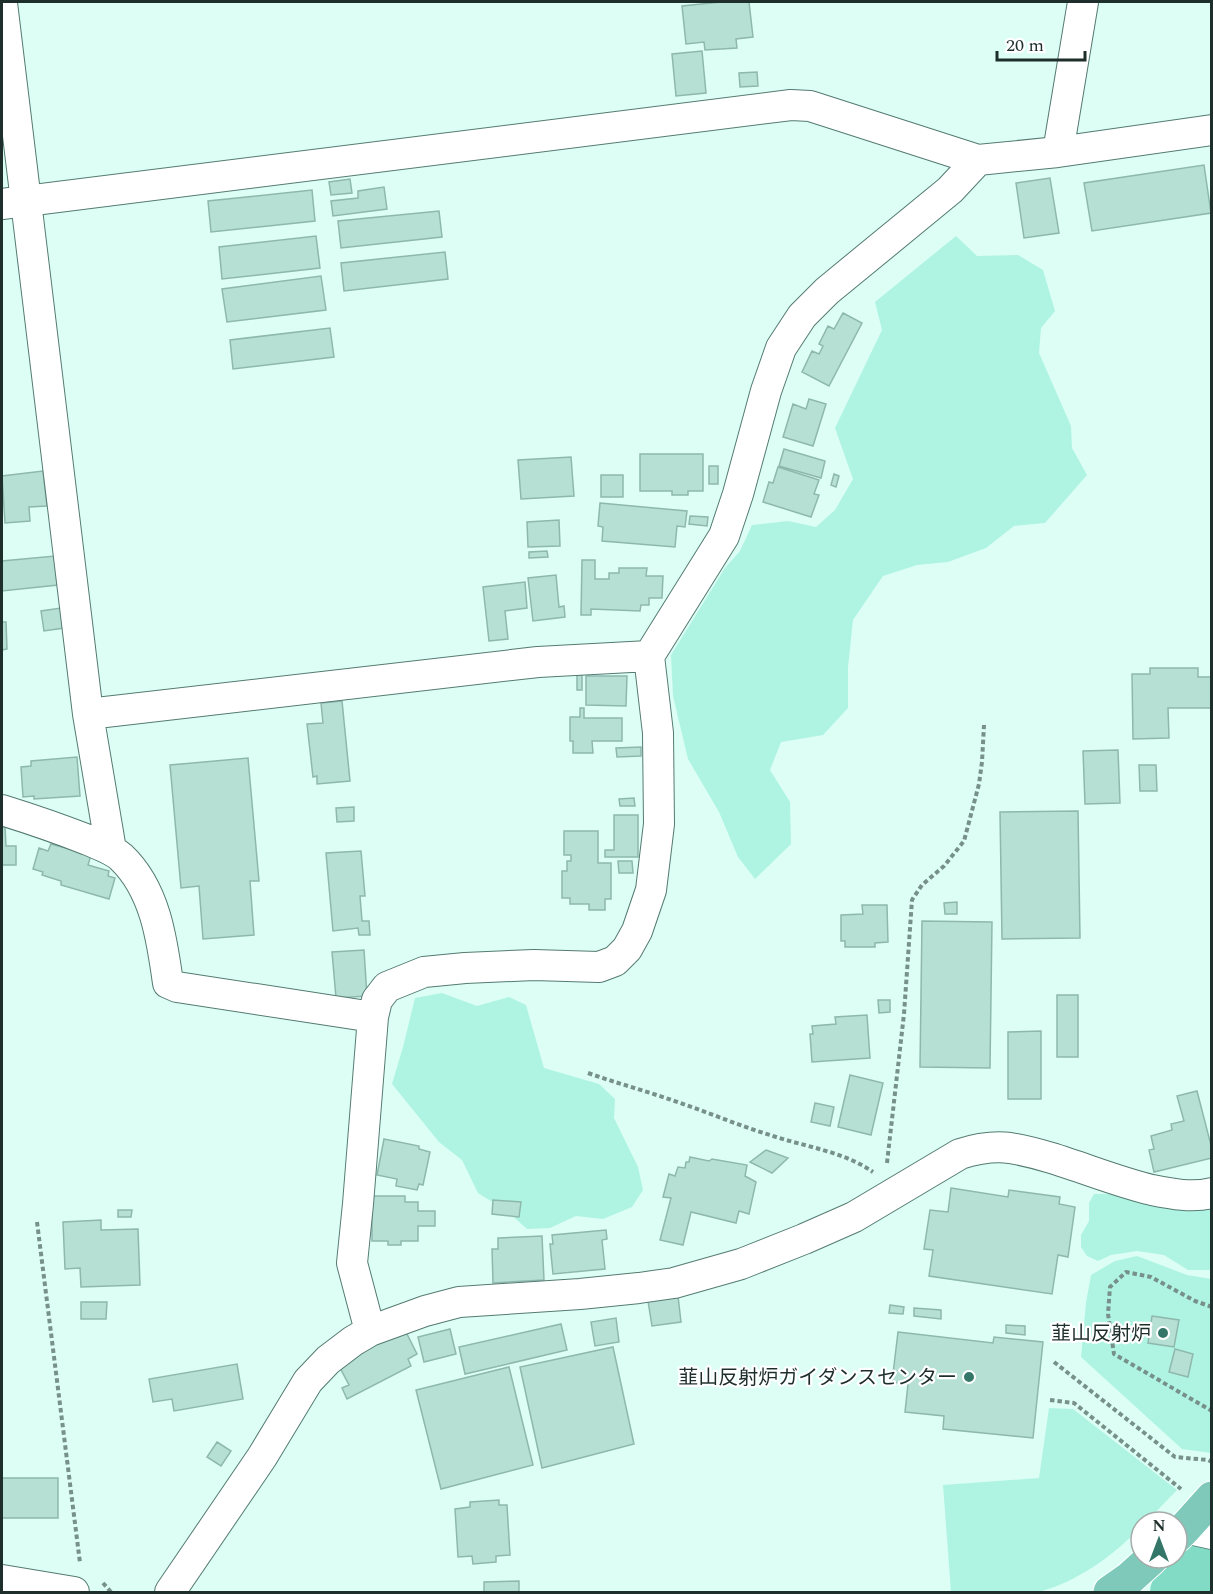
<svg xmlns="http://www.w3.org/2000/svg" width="1213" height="1594" font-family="Spectral,'Noto Sans JP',serif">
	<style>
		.green { fill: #aff4e2 }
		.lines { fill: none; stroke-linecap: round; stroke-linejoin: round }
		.river { stroke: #81dbc5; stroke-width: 52 }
		.building { fill: #b6e0d4; stroke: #8fb8ad; stroke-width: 1.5 }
		.minor-casing { stroke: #547b71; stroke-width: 32 }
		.major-casing { stroke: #fff; stroke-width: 35 }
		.path { stroke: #77908a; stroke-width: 4; stroke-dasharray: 4.5 3; stroke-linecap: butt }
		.minor { stroke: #fff; stroke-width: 30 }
		.major { stroke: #7fc9bb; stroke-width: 33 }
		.poi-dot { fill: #347768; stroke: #fff; stroke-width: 2 }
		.labels { text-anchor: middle; stroke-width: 4.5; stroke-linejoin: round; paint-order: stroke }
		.poi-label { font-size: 20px; fill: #1e2f2b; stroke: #fff; text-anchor: end }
	</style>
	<rect width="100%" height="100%" fill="#dcfef5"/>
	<path class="green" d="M956 236 977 256 1018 255 1043 270 1055 311 1041 328 1039 353 1071 426 1072 448 1087 475 1045 523 1014 526 986 548 948 562 917 565 883 576 853 620 848 667V708L823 735 781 742 770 770 790 802 791 844 755 879 738 857 719 812 688 759 673 696 671 655 725 568 740 551 752 525 788 521 816 527 835 510 853 479 835 428 882 330 875 302Z
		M442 993 477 1006 509 997 526 1005 544 1068 599 1084 615 1099 614 1118 638 1167 643 1190 632 1207 603 1219 576 1216 550 1228 527 1229 507 1211 478 1193 462 1160 439 1142 392 1084 403 1047 415 998Z
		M1094 1194H1130L1211 1207V1270H1188L1164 1255 1137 1251 1111 1255 1098 1261 1087 1256 1081 1247V1235L1089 1221V1203Z
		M1137 1256 1187 1275 1211 1279V1453L1182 1449 1081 1357 1086 1303 1091 1275 1115 1261Z
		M1049 1408 1073 1409 1177 1490 1146 1522H1141V1527C1114 1555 1076 1583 1038 1592H951L943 1485 1039 1478Z"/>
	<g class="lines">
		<path class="river" d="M1176 1592 1212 1555"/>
	</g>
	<path class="building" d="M721 2H749L753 37 736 39 737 48 705 50 704 42 686 44 682 6Z
		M702 51 706 93 676 96 672 54Z
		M757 72 758 86 740 87 739 73Z
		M1204 165 1211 213 1092 231 1084 183Z
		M1050 178 1059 233 1024 238 1016 183Z
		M350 179 352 193 331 195 329 182Z
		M384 187 387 209 333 216 331 201 358 198V191Z
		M312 190 315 221 211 232 208 201Z
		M439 211 442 237 341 248 338 221Z
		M316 236 320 268 222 279 219 247Z
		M445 252 448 279 344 291 341 263Z
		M321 276 326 310 227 322 222 289Z
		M843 313 862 323 829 386 802 372 812 351 819 354 823 346 819 344 828 326 834 329Z
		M330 328 334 357 233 369 230 340Z
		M809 399 826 404 813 446 783 437 793 404 806 409Z
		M784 449 825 461 821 478 779 466Z
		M640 454H703V491H688V495H672V491H640Z
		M571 457 574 496 521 499 518 460Z
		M709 466H718V484H709Z
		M778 467 819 480 814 494 819 495 811 517 763 502 769 482 773 483Z
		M43 471 47 506 29 507 30 521 5 523 2 476Z
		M834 474 839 476 836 487 831 485Z
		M601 475H623V497H601Z
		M600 503 687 511 685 527 677 526 675 547 602 541 603 527 598 526Z
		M690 516 708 517 707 526 689 524Z
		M559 520 560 546 528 547 527 522Z
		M547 551 548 557 529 558V552Z
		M55 556 58 585 2 591V561Z
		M582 560H595V579H609V573H619V568H647L646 576H663L662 598H649V605H641L640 611 591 609V615H581Z
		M556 575 559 607 564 606 565 617 533 621 528 578Z
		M525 582 527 608 505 611 508 639 489 641 483 587Z
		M61 608 64 628 44 631 41 611Z
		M2 622H6L7 649 2 650Z
		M1211 666 1212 708H1168L1169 738 1133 739 1132 674H1150V668H1198V677H1211Z
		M577 675H582V690H577Z
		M586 676H627L626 706 586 705Z
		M342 701 350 781 317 784V776L313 777 307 724 323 723 321 703Z
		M580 708H584V718H622V741H592L593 753H573V741H570V717H580Z
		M641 747V756L617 757 616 748Z
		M1118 750 1120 803 1085 804 1083 751Z
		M77 757 80 796 34 799V796L23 797 21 767 31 766V761Z
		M248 758 259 881H250L254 935 203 939 199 886 181 888 170 765Z
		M1139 765H1156L1157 791H1140Z
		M634 798 635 806H620L619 799Z
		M354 807V821L337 822 336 808Z
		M1078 811 1080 938 1002 939 1000 812Z
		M614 815H638V857H605V850H614Z
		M2 826H5L6 846H16V865H2Z
		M564 831H598V863H611V899H605V910H589V904H570V898H562V871H567V861H571V855H564Z
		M51 844 91 855 88 865 109 871 108 876 115 878 109 899 61 885V881L42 875 43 872 33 869 39 848 48 851Z
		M361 851 365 896H360L362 921H369L370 935H359L358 928 333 931 326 853Z
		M618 861H632L633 873H619Z
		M957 902V914H945L944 903Z
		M862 905H887L888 942 875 943V947H845V941H841V915L863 914Z
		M922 921 992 922 990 1068 920 1067Z
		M364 950 367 996 336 998 332 952Z
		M1057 995H1078V1057H1057Z
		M878 1000H890V1012L879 1013Z
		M867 1015 870 1058 812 1062 810 1034H813L812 1026 836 1024 835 1017Z
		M1041 1031V1099H1008V1032Z
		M850 1075 883 1083 871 1135 838 1127Z
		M1197 1091 1212 1149V1158L1154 1172 1149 1150 1154 1149 1151 1136 1172 1130 1171 1124 1184 1121 1177 1096Z
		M815 1103 834 1107 830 1126 811 1122Z
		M384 1139 419 1146V1149L430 1152 423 1185 419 1184 417 1190 396 1186 397 1179 377 1175Z
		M766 1150 788 1158 772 1173 750 1162Z
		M690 1157 709 1161 712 1159 747 1165 745 1176 756 1182 749 1214 739 1211 736 1223 691 1212 683 1245 660 1240 671 1198 663 1197 669 1174 675 1176 678 1167 685 1168 686 1162H689Z
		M951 1188 1008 1197 1009 1190 1060 1197 1059 1204 1075 1207 1068 1257 1058 1255 1052 1294 929 1276 933 1250 924 1249 930 1210 948 1212Z
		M372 1196H405V1202H418V1211H435V1226H418V1241H401V1245H388V1241H372Z
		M493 1200 521 1202 519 1217 492 1214Z
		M118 1210H132L131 1217H118Z
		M101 1220V1230L138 1229 140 1285 81 1287 80 1268 65 1269 63 1222Z
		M606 1230 607 1239 602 1240 605 1269 553 1274 550 1244H553L552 1235Z
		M542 1236 544 1280 493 1283 492 1249H498V1238Z
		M678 1296 681 1322 652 1326 648 1301Z
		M81 1302H107L106 1319H81Z
		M890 1305 904 1307 903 1314 889 1313Z
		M914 1308 941 1310V1319L914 1316Z
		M1152 1316 1179 1320 1174 1347 1148 1343Z
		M616 1318 619 1342 595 1346 591 1322Z
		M561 1324 567 1350 465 1374 459 1347Z
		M1006 1325 1025 1326V1335L1006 1333Z
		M450 1329 456 1354 424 1362 418 1337Z
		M405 1330 417 1354 408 1359 411 1366 347 1399 342 1388 349 1385 338 1364Z
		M898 1332 993 1343 994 1337 1043 1342 1033 1438 943 1429 944 1416 905 1412 908 1384 892 1382Z
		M613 1347 634 1444 542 1468 520 1367Z
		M1175 1349 1193 1354 1188 1377 1169 1372Z
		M237 1364 243 1399 174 1411 172 1399 153 1402 149 1379Z
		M509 1367 533 1465 441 1489 416 1390Z
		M217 1442 231 1451 221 1466 207 1457Z
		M2 1478H58V1518H2Z
		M499 1500V1505H507L510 1555 496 1556V1562L473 1564 472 1556 458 1557 455 1509 470 1507V1502Z
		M519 1581V1592H484V1582Z"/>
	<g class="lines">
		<defs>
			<path id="minor" d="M2 3 88 714 111 850
				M1058 152 1083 2
				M2 204 791 105 810 106 978 160 1058 152 1212 130
				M88 714 538 662 649 656
				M2 810C31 819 60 829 88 840 99 845 112 849 121 857 155 889 162 939 168 983L177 987 373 1017
				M370 1331 352 1263 358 1204 373 1017 377 1000 387 987 424 972 465 968 534 965 599 967 615 961 627 949 637 931 651 890 659 824 658 733 649 656 724 536 738 494 766 391 781 348 802 316 827 291 950 190 978 160
				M1185 1528 1212 1534
				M2 1580 74 1592
				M170 1592 262 1457 308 1381 328 1360 353 1341 370 1331 425 1311 459 1302 580 1294 639 1288 674 1283 741 1264 804 1239 854 1217 960 1154C976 1149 994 1146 1010 1148 1058 1156 1105 1179 1152 1190 1172 1194 1192 1198 1212 1193"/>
			<path id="major" d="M1177 1536 1185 1528 1212 1498
				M1110 1592 1130 1578 1152 1558"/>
		</defs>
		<use href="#minor" class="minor-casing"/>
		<use href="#major" class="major-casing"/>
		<path class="path" d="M588 1073C619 1084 650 1092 680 1103 710 1113 740 1126 770 1135 805 1147 843 1151 873 1172
			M887 1163 904 1014 912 900 922 885 944 866 964 841 979 784 982 762 984 725
			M37 1222 80 1563
			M1212 1307 1195 1301 1151 1277 1126 1272 1110 1287 1108 1314 1114 1354 1212 1411
			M1054 1362 1175 1457 1208 1460 1212 1462
			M1050 1400 1074 1403 1181 1489
			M103 1583 111 1592"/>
		<use href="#minor" class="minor"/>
		<use href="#major" class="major"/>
	</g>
	<g class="poi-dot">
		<circle cx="1163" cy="1333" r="6"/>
		<circle cx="969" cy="1377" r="6"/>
	</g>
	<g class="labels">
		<g class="poi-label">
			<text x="1151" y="1340">韮山反射炉</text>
			<text x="957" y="1384">韮山反射炉ガイダンスセンター</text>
		</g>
	</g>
	<rect width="1213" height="1594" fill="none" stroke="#1e2f2b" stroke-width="6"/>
	<g transform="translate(1159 1540)"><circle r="28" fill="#ffffff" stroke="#a5acaa" stroke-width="1.5"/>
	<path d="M0-4.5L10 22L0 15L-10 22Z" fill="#347768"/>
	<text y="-9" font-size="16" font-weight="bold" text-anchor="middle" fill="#1e2f2b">N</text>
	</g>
	<path d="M997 51v9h88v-9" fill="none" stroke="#1e2f2b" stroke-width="3"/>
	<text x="1006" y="51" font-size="18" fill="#1e2f2b" stroke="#ffffff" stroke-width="4.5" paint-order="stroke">20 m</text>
</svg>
